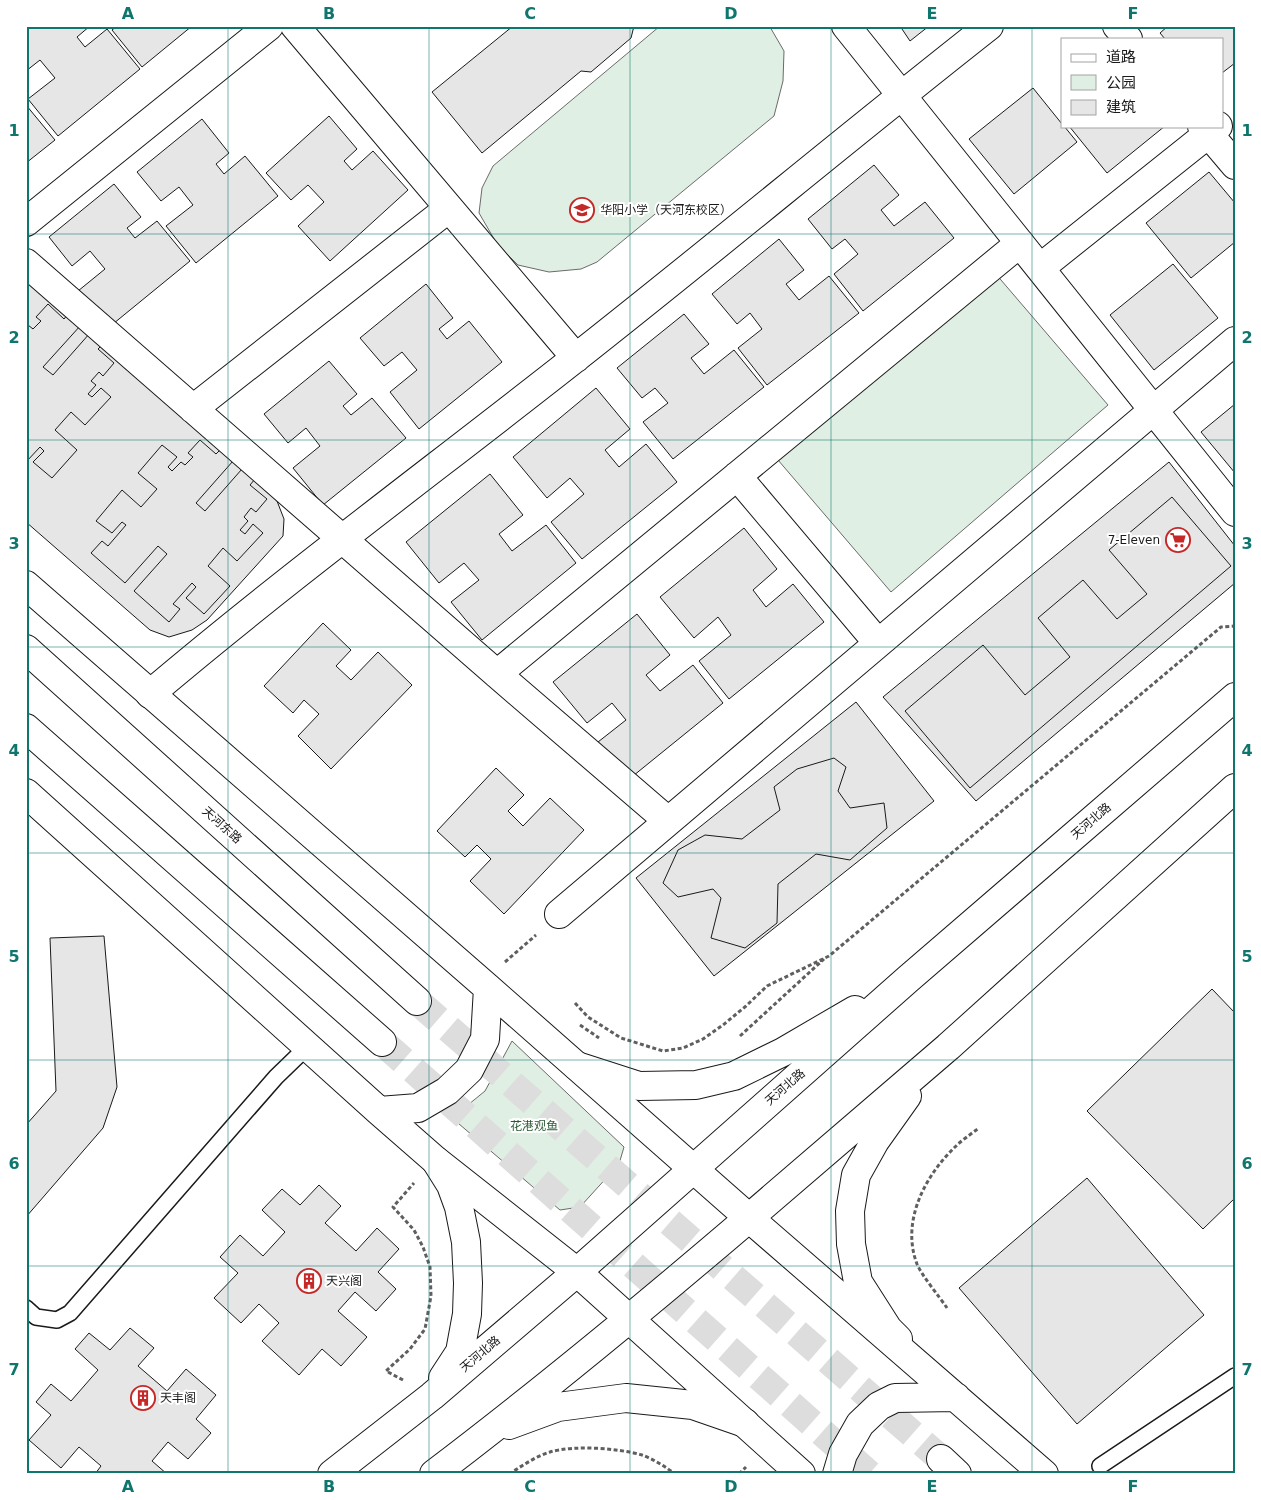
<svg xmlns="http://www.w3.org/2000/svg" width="1261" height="1500" font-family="'DejaVu Sans','Noto Sans SC',sans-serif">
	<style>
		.green { fill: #e0efe3; stroke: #6a6a6a }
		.building { fill: #e6e6e6; stroke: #1a1a1a }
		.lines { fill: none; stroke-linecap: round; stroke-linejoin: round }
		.highway-tunnel { stroke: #ddd; stroke-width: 28; stroke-dasharray: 28 14; stroke-linecap: butt }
		.lane-casing { stroke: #1a1a1a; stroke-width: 18 }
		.street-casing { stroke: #1a1a1a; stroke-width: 30 }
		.secondary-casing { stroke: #1a1a1a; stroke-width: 30 }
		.primary-casing { stroke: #1a1a1a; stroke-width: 30 }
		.highway-casing { stroke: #1a1a1a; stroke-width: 30 }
		.path { stroke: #5f5f5f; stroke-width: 3; stroke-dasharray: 4 2.5; stroke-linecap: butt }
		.lane { stroke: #fff; stroke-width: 15 }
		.street { stroke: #fff; stroke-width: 28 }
		.secondary { stroke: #fff; stroke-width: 28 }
		.primary { stroke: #fff; stroke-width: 28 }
		.highway { stroke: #fff; stroke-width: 28 }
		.grid { fill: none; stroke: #0f766e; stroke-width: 1; stroke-opacity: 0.55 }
		.labels { text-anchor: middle; stroke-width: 4; stroke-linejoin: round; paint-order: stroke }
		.poi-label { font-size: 12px; fill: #1a1a1a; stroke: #fff; text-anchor: start }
		.street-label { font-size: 12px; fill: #1a1a1a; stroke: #fff }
		.park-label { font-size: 12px; fill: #2b5a34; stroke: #fff }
		.neatline { fill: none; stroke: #0f766e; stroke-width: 2 }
		.grid-label { font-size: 16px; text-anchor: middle; font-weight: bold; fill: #0f766e }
	</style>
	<rect width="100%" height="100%" fill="#fff"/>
	<path class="green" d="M660 26H768L770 27 784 51 783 81 774 116 597 262 581 269 549 272 518 265 497 244 479 213 482 188 493 166Z
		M989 266 1108 405 891 592 772 453Z
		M512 1041 624 1147 619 1164 580 1207 560 1210 452 1118 485 1091Z"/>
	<path class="building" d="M26 26H90L77 37 85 47 107 29 140 69 58 136 28 99 55 78 40 60 26 71Z
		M117 26H192L142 67 112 30Z
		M513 26H634L631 38 591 72 581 71 482 153 432 92Z
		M900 26H929L910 41Z
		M1168 26H1235V63L1222 73V39H1165L1160 33Z
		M1033 88 1062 124V126H1064L1077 142 1014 194 969 139Z
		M26 105 55 140 26 163Z
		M329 116 357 149 344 161 352 170 373 151 408 190 330 261 298 226 324 202 308 185 291 200 266 173Z
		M202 119 229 153 216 164 224 174 245 156 278 196 196 263 166 226 193 205 179 187 161 201 137 172Z
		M1069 126H1165L1107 173Z
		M874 165 899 195 881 210 894 226 925 202 954 238 863 311 834 274 858 254 845 239 832 249 808 219Z
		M1209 172 1235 203V242L1191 278 1146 223Z
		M114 184 141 217 127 228 135 238 157 221 190 261 108 328 78 291 105 269 90 251 72 266 49 237Z
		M779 239 804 270 786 284 799 300 829 276 859 313 767 385 738 348 762 329 750 313 737 324 712 294Z
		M1173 264 1218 318 1154 370 1110 315Z
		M26 270 261 477 277 501 284 519 283 536 207 620 192 630 169 637 150 630 26 522Z
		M426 284 453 318 439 329 447 339 469 321 502 362 419 429 390 392 417 370 402 352 384 366 360 338Z
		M48 304 64 319 68 314 81 325 43 367 53 375 90 333 103 344 98 349 114 363 103 376 99 372 91 381 96 385 88 394 92 397 101 388 111 397 85 425 71 412 55 430 77 450 52 478 33 462 44 451 40 447 26 462V328L28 325 33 329 41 321 36 317Z
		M684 314 709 344 691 358 704 374 734 350 764 387 673 459 643 422 668 403 655 388 642 398 617 368Z
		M329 361 357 394 343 406 351 415 372 398 406 438 323 505 293 468 320 446 306 428 288 443 264 414Z
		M596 388 630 429 605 450 619 467 646 444 677 482 582 559 551 522 584 494 570 478 547 498 513 457Z
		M1235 404V473L1201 432Z
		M200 440 216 454 221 449 233 461 196 503 205 511 242 469 255 479 250 485 267 499 256 512 251 508 244 517 248 521 240 530 245 534 253 524 263 533 237 561 223 548 208 566 230 586 204 614 186 598 196 587 192 583 173 604 180 609 169 622 134 591 167 554 158 546 125 583 91 553 102 541 108 546 126 525 122 522 112 533 96 521 122 490 141 507 157 489 138 473 162 445 177 457 168 467 172 471 181 462 185 465 193 457 188 453Z
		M1169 462 1235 546V583L976 801 883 697Z
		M490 474 523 515 499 534 512 551 546 525 576 563 482 640 451 602 479 580 464 563 439 583 406 542Z
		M1172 497 1231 566 970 788 905 711 983 645 1025 695 1070 657 1038 618 1083 580 1117 619 1147 594 1109 550Z
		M744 528 777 569 753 590 766 607 793 584 824 622 729 699 699 661 731 635 718 617 694 638 660 597Z
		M637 614 670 655 646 675 660 691 693 665 723 703 628 780 598 742 626 720 612 703 587 723 553 682Z
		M323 623 351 650 336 666 351 680 378 652 412 685 331 769 298 736 319 714 304 700 293 713 264 686Z
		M856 702 934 801 714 976 636 878Z
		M834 758 846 767 838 791 850 808 884 803 887 828 850 860 816 854 778 884 777 923 745 948 711 938 721 898 713 889 678 897 663 883 678 850 705 835 742 839 780 810 774 787 797 769Z
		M496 768 524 795 508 811 523 826 550 798 584 830 504 914 470 881 491 859 477 845 465 857 437 831Z
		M104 936 117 1087 103 1128 26 1217V1125L56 1091 50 938Z
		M1212 989 1235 1013V1198L1203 1229 1087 1111Z
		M1087 1178 1204 1315 1077 1424 959 1288Z
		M319 1185 341 1206 325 1223 356 1251 377 1228 399 1249 378 1272 396 1289 376 1311 355 1292 338 1311 367 1337 341 1366 322 1349 299 1375 262 1341 279 1323 259 1304 241 1323 214 1298 238 1273 220 1257 240 1235 263 1256 285 1232 262 1210 282 1189 300 1205Z
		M130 1328 154 1348 138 1366 167 1391 186 1369 216 1395 196 1419 211 1433 188 1459 168 1442 152 1461 167 1474H95L101 1466 79 1447 61 1468 29 1440 51 1415 36 1402 51 1384 71 1401 98 1370 75 1349 89 1333 110 1350Z"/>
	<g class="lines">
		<path class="highway-tunnel" d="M417 1001 941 1459
			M382 1042 869 1474"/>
		<defs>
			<path id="lane" d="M26 1308 36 1317 57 1320 70 1313 276 1077 307 1047
				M1100 1466 1235 1376"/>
			<path id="street" d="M295 26 576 358
				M846 26 1235 512
				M1117 26 1128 39
				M1202 126 1235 165
				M26 222 269 26
				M26 263 497 674 668 821
				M1040 268 1218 126
				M193 409 449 208
				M737 476 878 643
				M497 674 1020 243
				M150 694C287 578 432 471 573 360 713 250 849 136 989 26
				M559 914 1235 341"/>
			<path id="secondary" d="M436 1161 451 1185 459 1207 466 1242 468 1283 467 1314 460 1352 443 1378
				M509 1425 558 1407 626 1398 693 1405 745 1423
				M332 1474 432 1396 577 1272
				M434 1474C542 1392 646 1306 749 1218"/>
			<path id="primary" d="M577 1066 639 1086 696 1085 734 1076 783 1052 855 1010
				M749 1218 948 1047 1235 788
				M577 1272 908 979 1235 697
				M898 1339 888 1329 858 1282 851 1244 850 1211 856 1175 875 1141 907 1096"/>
			<path id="highway" d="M26 585 488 988 749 1218 1044 1474
				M26 649 417 1001
				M26 728 382 1042
				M26 793 379 1111 435 1160 577 1272 801 1474
				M379 1111 418 1108 447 1091 469 1070 485 1039 488 988
				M941 1459 957 1474
				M837 1474 843 1454 860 1424 879 1406 895 1398 956 1397"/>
		</defs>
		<use href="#lane" class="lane-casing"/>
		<use href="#street" class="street-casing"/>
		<use href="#secondary" class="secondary-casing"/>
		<use href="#primary" class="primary-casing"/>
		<use href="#highway" class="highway-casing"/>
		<path class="path" d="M505 962 536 935
			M575 1003 588 1017 621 1038 663 1051 683 1048 703 1039 723 1025 746 1006 767 986 829 956 1221 627 1235 626
			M580 1025 599 1038
			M740 1036 824 959
			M947 1308C939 1296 922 1276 917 1264 901 1222 924 1177 955 1147 962 1140 971 1134 979 1128
			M403 1380 386 1371 410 1349 425 1329 431 1296 430 1267 423 1247 414 1230 393 1207 414 1183
			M509 1474C522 1466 536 1456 550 1452 574 1445 617 1448 642 1455 653 1459 666 1467 675 1474
			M739 1474 746 1467"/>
		<use href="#lane" class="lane"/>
		<use href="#street" class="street"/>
		<use href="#secondary" class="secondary"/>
		<use href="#primary" class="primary"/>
		<use href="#highway" class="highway"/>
	</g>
	<path class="grid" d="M228 26V1474M429 26V1474M630 26V1474M831 26V1474M1032 26V1474M26 234H1235M26 440H1235M26 647H1235M26 853H1235M26 1060H1235M26 1266H1235"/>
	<defs>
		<symbol id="school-ring" viewBox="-11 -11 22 22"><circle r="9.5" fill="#fff" stroke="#c62828" stroke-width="1.5"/><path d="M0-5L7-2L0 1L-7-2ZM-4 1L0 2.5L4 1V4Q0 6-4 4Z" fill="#c62828"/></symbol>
		<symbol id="supermarket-ring" viewBox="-11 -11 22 22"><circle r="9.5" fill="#fff" stroke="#c62828" stroke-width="1.5"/><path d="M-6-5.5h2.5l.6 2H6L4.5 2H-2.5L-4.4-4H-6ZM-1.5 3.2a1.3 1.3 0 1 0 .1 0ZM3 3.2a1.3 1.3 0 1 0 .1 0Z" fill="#c62828"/></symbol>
		<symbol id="building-ring" viewBox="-11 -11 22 22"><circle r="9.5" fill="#fff" stroke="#c62828" stroke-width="1.5"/><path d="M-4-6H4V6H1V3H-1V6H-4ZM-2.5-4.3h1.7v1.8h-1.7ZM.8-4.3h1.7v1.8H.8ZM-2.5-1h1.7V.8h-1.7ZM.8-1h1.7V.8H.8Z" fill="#c62828"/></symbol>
	</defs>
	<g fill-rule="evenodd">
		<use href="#school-ring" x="568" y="196" width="28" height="28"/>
		<use href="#supermarket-ring" x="1164" y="526" width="28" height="28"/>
		<use href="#building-ring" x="295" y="1267" width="28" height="28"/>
		<use href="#building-ring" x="129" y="1384" width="28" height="28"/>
	</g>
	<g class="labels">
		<g class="poi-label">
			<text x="600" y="214">华阳小学（天河东校区）</text>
			<text x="1160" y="544" text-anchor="end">7-Eleven</text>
			<text x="326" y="1285">天兴阁</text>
			<text x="160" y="1402">天丰阁</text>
		</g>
		<g class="street-label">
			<text transform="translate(1091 821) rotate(-41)" y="4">天河北路</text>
			<text transform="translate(222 825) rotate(42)" y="4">天河东路</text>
			<text transform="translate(785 1087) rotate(-41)" y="4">天河北路</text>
			<text transform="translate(480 1354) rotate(-40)" y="4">天河北路</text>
		</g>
		<g class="park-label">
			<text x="534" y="1130">花港观鱼</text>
		</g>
	</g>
	<rect width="1261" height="1500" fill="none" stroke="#ffffff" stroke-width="55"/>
	<rect x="1061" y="38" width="162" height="90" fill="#ffffff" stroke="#a3a3a3"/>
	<rect x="1071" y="54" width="25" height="8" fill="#ffffff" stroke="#a3a3a3"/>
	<text x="1106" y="62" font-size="15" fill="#1a1a1a">道路</text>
	<rect x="1071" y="75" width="25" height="15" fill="#e0efe3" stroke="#a3a3a3"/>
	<text x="1106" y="88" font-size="15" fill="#1a1a1a">公园</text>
	<rect x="1071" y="100" width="25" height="15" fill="#e6e6e6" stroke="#a3a3a3"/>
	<text x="1106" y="112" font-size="15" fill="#1a1a1a">建筑</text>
	<rect x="28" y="28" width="1206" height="1444" class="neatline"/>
	<g class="grid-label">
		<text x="128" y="19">A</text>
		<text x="329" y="19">B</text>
		<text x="530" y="19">C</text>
		<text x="731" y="19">D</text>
		<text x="932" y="19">E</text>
		<text x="1133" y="19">F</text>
		<text x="14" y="136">1</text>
		<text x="1247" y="136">1</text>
		<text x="14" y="343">2</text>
		<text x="1247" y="343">2</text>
		<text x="14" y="549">3</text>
		<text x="1247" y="549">3</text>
		<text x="14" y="756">4</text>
		<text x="1247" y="756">4</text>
		<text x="14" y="962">5</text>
		<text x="1247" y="962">5</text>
		<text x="14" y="1169">6</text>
		<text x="1247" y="1169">6</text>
		<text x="14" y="1375">7</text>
		<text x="1247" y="1375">7</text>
		<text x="128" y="1492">A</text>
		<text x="329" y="1492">B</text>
		<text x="530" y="1492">C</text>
		<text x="731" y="1492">D</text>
		<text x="932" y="1492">E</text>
		<text x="1133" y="1492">F</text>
	</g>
</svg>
